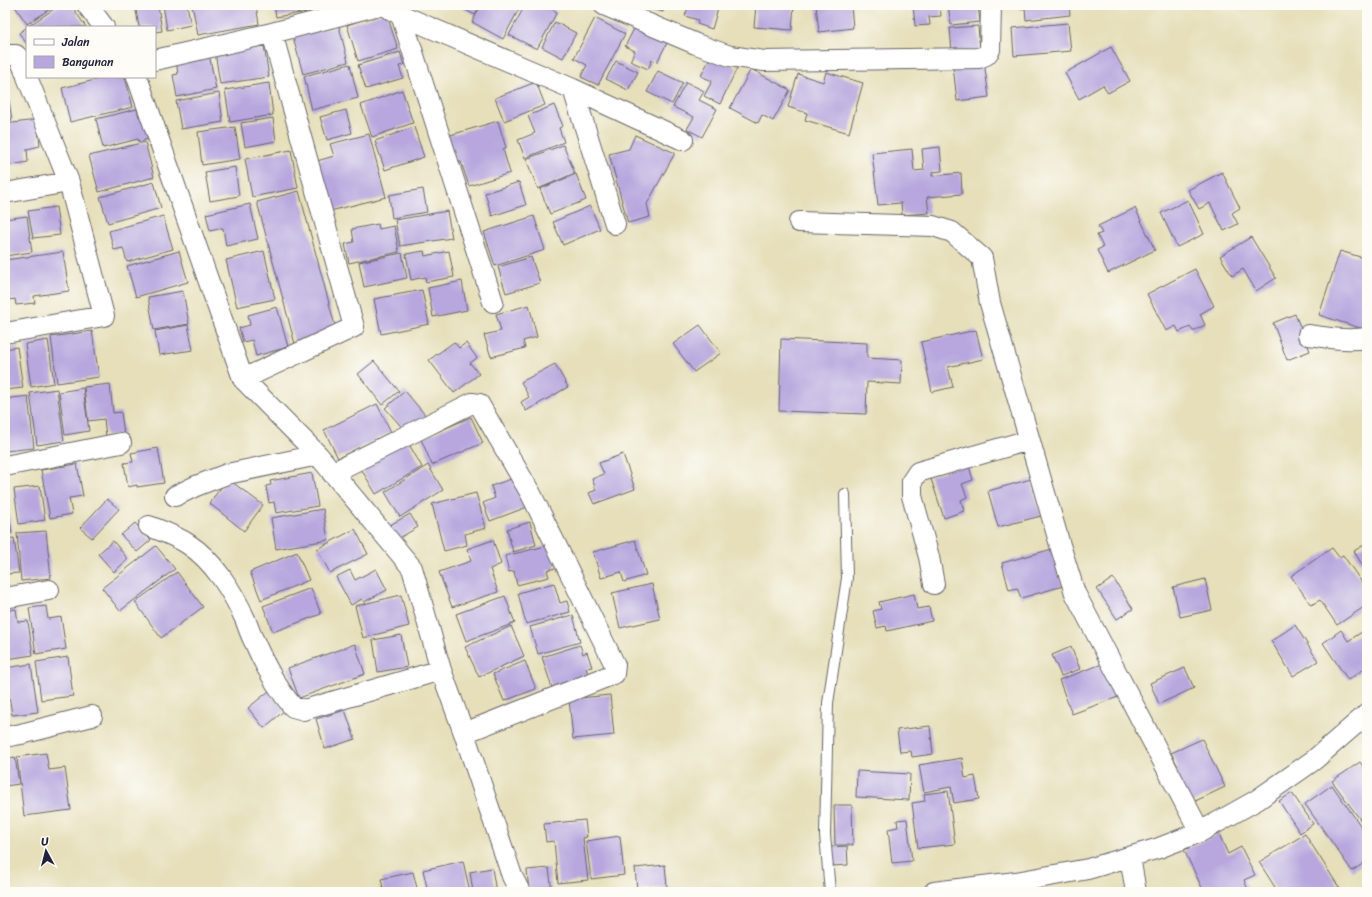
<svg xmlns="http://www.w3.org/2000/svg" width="1372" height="897" font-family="Sriracha,sans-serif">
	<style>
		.building { fill: #b7a7de }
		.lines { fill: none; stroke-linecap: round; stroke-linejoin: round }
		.lane-casing { stroke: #676467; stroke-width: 12 }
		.street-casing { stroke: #676467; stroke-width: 22 }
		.lane { stroke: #fff; stroke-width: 10 }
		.street { stroke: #fff; stroke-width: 20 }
	</style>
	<rect width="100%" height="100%" fill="#fdfcf7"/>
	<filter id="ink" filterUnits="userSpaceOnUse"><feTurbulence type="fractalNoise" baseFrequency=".025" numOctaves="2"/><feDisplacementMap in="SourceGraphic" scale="8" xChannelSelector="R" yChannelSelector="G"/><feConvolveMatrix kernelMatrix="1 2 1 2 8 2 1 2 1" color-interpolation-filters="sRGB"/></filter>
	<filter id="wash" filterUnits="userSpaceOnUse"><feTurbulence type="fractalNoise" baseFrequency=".012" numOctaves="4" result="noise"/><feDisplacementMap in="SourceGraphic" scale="16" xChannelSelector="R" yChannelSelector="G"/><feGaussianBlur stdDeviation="0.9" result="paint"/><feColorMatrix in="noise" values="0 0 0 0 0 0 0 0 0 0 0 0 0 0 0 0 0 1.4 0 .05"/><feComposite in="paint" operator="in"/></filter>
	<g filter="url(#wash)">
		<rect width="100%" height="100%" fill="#e6dfba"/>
		<g id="blocks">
			<path class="building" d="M14 5H56L27 24Z
				M60 5H71L86 27H27Z
				M135 5H158L162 31 155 32V27H139Z
				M163 5H187L191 25 167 30Z
				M192 5H256L259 24 198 35Z
				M274 5H311L312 11 276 17Z
				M456 5H480L475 15Z
				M481 5H521L503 39 472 22Z
				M525 5H545L557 12 537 49 509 35Z
				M648 5H665L663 12 647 8Z
				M689 5H719L712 29 697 24 698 20 685 16Z
				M756 5H794L792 30 754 27Z
				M816 5H851L853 28 819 32Z
				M913 5H940L941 16 929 17 930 25 915 26Z
				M948 5H978L980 22 951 25Z
				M1020 5H1069L1070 15 1026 20 1025 8 1020 9Z
				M386 12 398 49 358 61 347 25Z
				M595 18 625 34 598 85 581 77 587 65 574 58Z
				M555 22 576 33 563 58 542 47Z
				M1068 23 1071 51 1014 56 1012 28Z
				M339 26 348 62 303 74 293 37Z
				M978 26 980 50 952 53 950 28Z
				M27 27V44L19 33Z
				M635 27 667 43 657 62 652 60 648 69 630 61 635 51 625 46Z
				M264 45 269 77 220 84 215 52Z
				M1111 47 1130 81 1108 93 1103 85 1079 99 1065 73Z
				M400 52 404 65 399 66 403 78 366 89 358 65Z
				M209 54 216 89 177 97 173 75 178 74 176 60Z
				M711 56 737 68 720 104 704 96 712 81 701 76Z
				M616 61 638 72 628 90 606 79Z
				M984 62 989 97 957 101 953 66Z
				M350 64 358 98 312 110 304 76Z
				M751 69 790 90 773 121 762 115 758 123 730 108Z
				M658 71 683 83 672 104 647 92Z
				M826 72 863 83 849 133 805 120 807 113 788 107 798 74 823 82Z
				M107 77H125L133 107 70 122 62 88Z
				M5 82H6L12 120 5 121Z
				M536 82 545 105 504 121 495 98Z
				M686 82 704 91 699 100 717 109 702 137 687 129 694 117 673 107Z
				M269 83 273 115 230 122 225 90Z
				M402 90 413 123 372 137 361 105Z
				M219 93 223 122 181 129 176 101Z
				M554 105 563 126 559 128 564 142 525 158 518 140 535 133 528 116Z
				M137 109 139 117 146 115 151 138 139 142 138 139 103 148 96 119Z
				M346 110 352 133 327 140 320 117Z
				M273 118 276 141 245 147 241 123Z
				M37 120 40 146 27 149 28 162 5 166V124Z
				M498 121 506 148 503 149 510 173 469 186 461 162 456 163 447 136Z
				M235 127 240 159 202 165 198 132Z
				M414 127 424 157 385 170 375 141Z
				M369 134 386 197 330 211 317 161 334 156 330 144Z
				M635 135 675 153 647 204 650 217 628 223 609 154 629 149Z
				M145 142 154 177 99 192 89 156Z
				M563 145 575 173 538 189 526 159Z
				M940 147 942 171 932 172V176L961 173 962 194 927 197 929 213 902 215 901 203 878 205 872 153 912 149 914 171 924 170 922 149Z
				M291 150 298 188 252 197 245 159Z
				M235 167 239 196 210 201 205 172Z
				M1222 172 1240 208 1232 213 1238 224 1224 231 1210 203 1199 209 1188 190Z
				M576 174 586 200 550 214 540 189Z
				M154 182 161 208 108 223 100 197Z
				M519 182 526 205 492 216 485 193Z
				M423 189 427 212 392 218 389 195Z
				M299 191 337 333 295 344 257 202Z
				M1188 200 1204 234 1177 247 1161 213Z
				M250 204 258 239 226 246 223 228 210 231 206 214Z
				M590 206 600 229 563 245 553 222Z
				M56 207 60 235 33 238 28 211Z
				M1135 208 1155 250 1108 273 1097 250 1103 247 1097 235 1102 233 1098 226Z
				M447 211 452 238 400 246 395 220Z
				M27 216 32 252 5 256V219Z
				M163 216 173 249 127 262 123 248 114 250 109 231Z
				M534 216 545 250 495 266 484 232Z
				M378 224 379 229 394 226 399 252 349 263 345 244 354 242 352 229Z
				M1251 237 1276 278 1256 291 1243 269 1232 276 1220 256Z
				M179 251 188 282 136 297 127 266Z
				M264 251 275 299 237 307 226 260Z
				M424 251 425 256 449 251 454 277 426 282 425 277 411 280 406 254Z
				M1340 251 1367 259V320H1366L1363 329 1319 315Z
				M63 252 69 291 34 296 35 303 16 305 15 299 8 300 5 274V260Z
				M402 253 407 278 364 287 359 262Z
				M531 257 540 283 506 293 498 267Z
				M1195 269 1214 306 1200 314 1205 325 1193 331 1190 327 1179 332 1176 326 1166 331 1147 294Z
				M462 281 467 310 433 317 428 288Z
				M422 290 429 324 381 334 374 299Z
				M183 291 189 324 154 330 148 297Z
				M529 305 537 337 523 341 525 348 491 357 484 335 501 331 496 314Z
				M277 307 288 347 256 356 252 340 243 342 239 328 250 325 248 315Z
				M1295 314 1310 351 1287 360 1273 323Z
				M188 325 193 350 159 355 155 331Z
				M700 325 721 353 694 372 673 344Z
				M976 330 983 359 948 367 953 387 932 392 921 342Z
				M92 331 99 377 57 383 51 337Z
				M781 339 867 343V358L902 360 901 384 867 382 866 414 779 411Z
				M48 340 54 383 31 387 25 344Z
				M454 342 459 348 466 343 477 358 470 363 479 374 454 393 429 360Z
				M17 347 23 388 5 390V349Z
				M374 361 399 391 382 405 358 374Z
				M555 364 568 387 526 411 521 402 529 397 521 382Z
				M110 384 113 413 121 412 124 434 106 436 104 419 88 421 84 387Z
				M83 388 89 431 65 435 59 392Z
				M57 389 64 441 37 445 30 393Z
				M405 391 426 416 406 432 385 408Z
				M28 396 34 448 5 451V399Z
				M377 404 391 432 338 458 324 430Z
				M471 417 483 443 432 465 421 439Z
				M406 439 422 467 376 494 360 467Z
				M158 448 164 483 137 487V485L128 487 124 463 133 462 131 453Z
				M623 454 635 489 594 504 589 493 596 490 592 479 604 474 599 463Z
				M968 463 973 480 962 484 967 497 961 500 964 511 944 518 930 476Z
				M77 464 83 496 69 498 72 514 50 518 41 470Z
				M428 465 443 490 400 517 385 492Z
				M312 473 318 506 276 513 274 502 269 503 266 486 271 485 270 481Z
				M514 478 530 506 490 521 483 503 495 498 491 486Z
				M228 479 263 505 244 531 209 503Z
				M1031 479 1041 516 998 527 988 491Z
				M40 486 45 520 19 524 14 489Z
				M5 491 12 533 5 534Z
				M476 493 486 528 465 534 467 545 444 551 432 504Z
				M107 499 119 509 92 538 80 528Z
				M323 509 328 540 276 549 271 518Z
				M410 514 418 527 396 540 388 526Z
				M530 522 536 545 513 552 507 529Z
				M135 523 151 540 137 552 121 535Z
				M355 529 368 554 330 573 317 549Z
				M46 531 51 578 21 581 17 533Z
				M14 538 19 573 5 574V539Z
				M493 540 501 564 490 569 498 592 452 607 439 572 471 561 467 549Z
				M635 540 646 575 624 582 621 572 601 578 593 552Z
				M113 541 128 559 114 572 98 554Z
				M1367 543V573L1354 551Z
				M554 544V561L556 568 547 570 549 577 517 585 514 571 509 572 505 556Z
				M156 546 175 569 120 611 102 588Z
				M1332 548 1339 557 1343 555 1367 590V605L1337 625 1320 600 1311 605 1291 576Z
				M1052 549 1063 586 1021 598 1017 588 1009 590 1002 563Z
				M297 552 309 580 261 600 250 572Z
				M376 569 387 590 364 602 362 599 351 605 336 577 350 570 355 580Z
				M177 572 203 607 161 638 135 602Z
				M1113 578 1133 609 1117 619 1097 589Z
				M1205 579 1212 610 1180 617 1173 587Z
				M554 583 560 603 567 601 570 612 526 624 518 593Z
				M652 584 660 619 620 628 612 593Z
				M311 588 321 614 273 632 263 606Z
				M914 594 917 609 929 607 932 621 887 631 886 626 877 628 873 611 881 609 879 602Z
				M401 595 409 626 363 638 355 606Z
				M505 596 515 623 466 641 456 614Z
				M46 606 48 619 61 617 66 649 36 654 29 608Z
				M16 609 18 622 28 621 33 655 7 659 5 643V611Z
				M573 615 580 642 538 654 530 627Z
				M1295 625 1318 661 1293 676 1271 641Z
				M511 626 524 656 479 677 465 647Z
				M1341 630 1348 641 1362 632 1367 640V667L1348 680 1323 643Z
				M401 635 407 667 378 672 373 640Z
				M355 644 365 674 299 698 288 668Z
				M580 645 583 654 587 652 592 667 586 668 589 677 552 688 542 657Z
				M1071 647 1080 669 1061 676 1052 655Z
				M68 657 73 696 41 700 36 662Z
				M525 661 536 689 504 701 493 674Z
				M1105 663 1118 697 1072 714 1059 680Z
				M31 664 38 712 12 715 5 668Z
				M1185 668 1194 688 1159 704 1150 683Z
				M269 691 285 710 264 728 248 708Z
				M610 695 614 735 573 739 569 699Z
				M345 710 355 739 325 749 316 719Z
				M1367 724V735L1362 729Z
				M930 726 933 754 912 757 911 751 900 752 897 730Z
				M1202 739 1225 787 1189 804 1173 770 1178 767 1171 753Z
				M46 753 49 770 65 768 71 810 24 816 17 757Z
				M15 757 19 784 5 786V759Z
				M962 758 965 778 975 776 979 799 954 803 951 787 924 792 919 765Z
				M1360 762 1367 772V829L1332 781Z
				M857 771 910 774 909 800 856 797Z
				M1332 785 1367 835V861L1352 871 1305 804Z
				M948 791 955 844 918 848 912 803 925 801 924 794Z
				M1292 793 1313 824 1300 833 1279 801Z
				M834 805H852L853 845H835Z
				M907 819 912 861 892 863 888 829 898 827 897 820Z
				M585 820 587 837 583 838 588 880 558 883 554 841 546 842 544 824Z
				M1219 834 1228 854 1241 847 1255 875 1244 880 1249 892H1204L1184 850Z
				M1305 834 1342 892H1278L1259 862Z
				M620 836 624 875 591 879 586 841Z
				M847 846 848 865 832 866 831 847Z
				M463 861 470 892H428L423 870Z
				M665 865 667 887 637 890 635 868Z
				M492 868 496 892H473L470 872Z
				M549 868 552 892H529L527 870Z
				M413 872 418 892H384L381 879Z"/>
		</g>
	</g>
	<g filter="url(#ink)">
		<use href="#blocks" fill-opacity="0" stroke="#676467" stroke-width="1"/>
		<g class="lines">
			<defs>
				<path id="lane" d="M830 892 825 835 828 703 847 578 845 494"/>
				<path id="street" d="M87 5 104 27
					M382 5 401 15 573 89 683 140
					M604 5 696 44 730 56 764 61 979 58 986 55 990 50 991 5
					M401 15 493 302
					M5 55H16L20 59 27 76
					M155 60 272 33 379 5
					M137 77 243 379 318 455 412 568 441 670 464 733 512 876 520 892
					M573 89 615 224
					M5 193 69 182
					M799 222 933 226 952 232 982 258 990 303 1060 545 1075 593 1200 832
					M5 333 104 316 69 182 27 77
					M1308 335C1328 338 1347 341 1367 338
					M243 379 354 327 272 33
					M5 466 121 443
					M332 473 472 403 479 404 531 494 615 665 614 674 464 733
					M175 496 196 486 227 474 318 455
					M149 526C162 531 176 536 188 544 213 560 233 592 245 619 248 626 250 634 254 641 264 664 277 688 293 707L304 710 441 670
					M934 584 929 557 912 496V481L918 472 1029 440
					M5 598 49 590
					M5 737 21 734 92 716
					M1130 857 1136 892
					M934 892 1016 882 1088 869 1159 848 1200 832 1257 800 1314 760 1367 714"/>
			</defs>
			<use href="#lane" class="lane-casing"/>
			<use href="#street" class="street-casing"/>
			<use href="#lane" class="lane"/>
			<use href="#street" class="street"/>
		</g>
	</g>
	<rect width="1372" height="897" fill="none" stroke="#fdfcf7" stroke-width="20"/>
	<rect x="26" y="26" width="130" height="52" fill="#fdfcf7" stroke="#a5a5ac"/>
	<rect x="34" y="39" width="20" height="6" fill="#ffffff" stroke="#a5a5ac"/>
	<text x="62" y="46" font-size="12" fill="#22223b">Jalan</text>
	<rect x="34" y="56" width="20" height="12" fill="#b7a7de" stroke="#a5a5ac"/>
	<text x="62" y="66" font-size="12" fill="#22223b">Bangunan</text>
	<g transform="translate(46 851) rotate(353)" stroke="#fdfcf7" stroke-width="3" paint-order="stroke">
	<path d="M0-3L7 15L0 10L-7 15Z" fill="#22223b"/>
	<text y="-6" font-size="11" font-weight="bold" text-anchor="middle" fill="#22223b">U</text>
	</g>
</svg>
